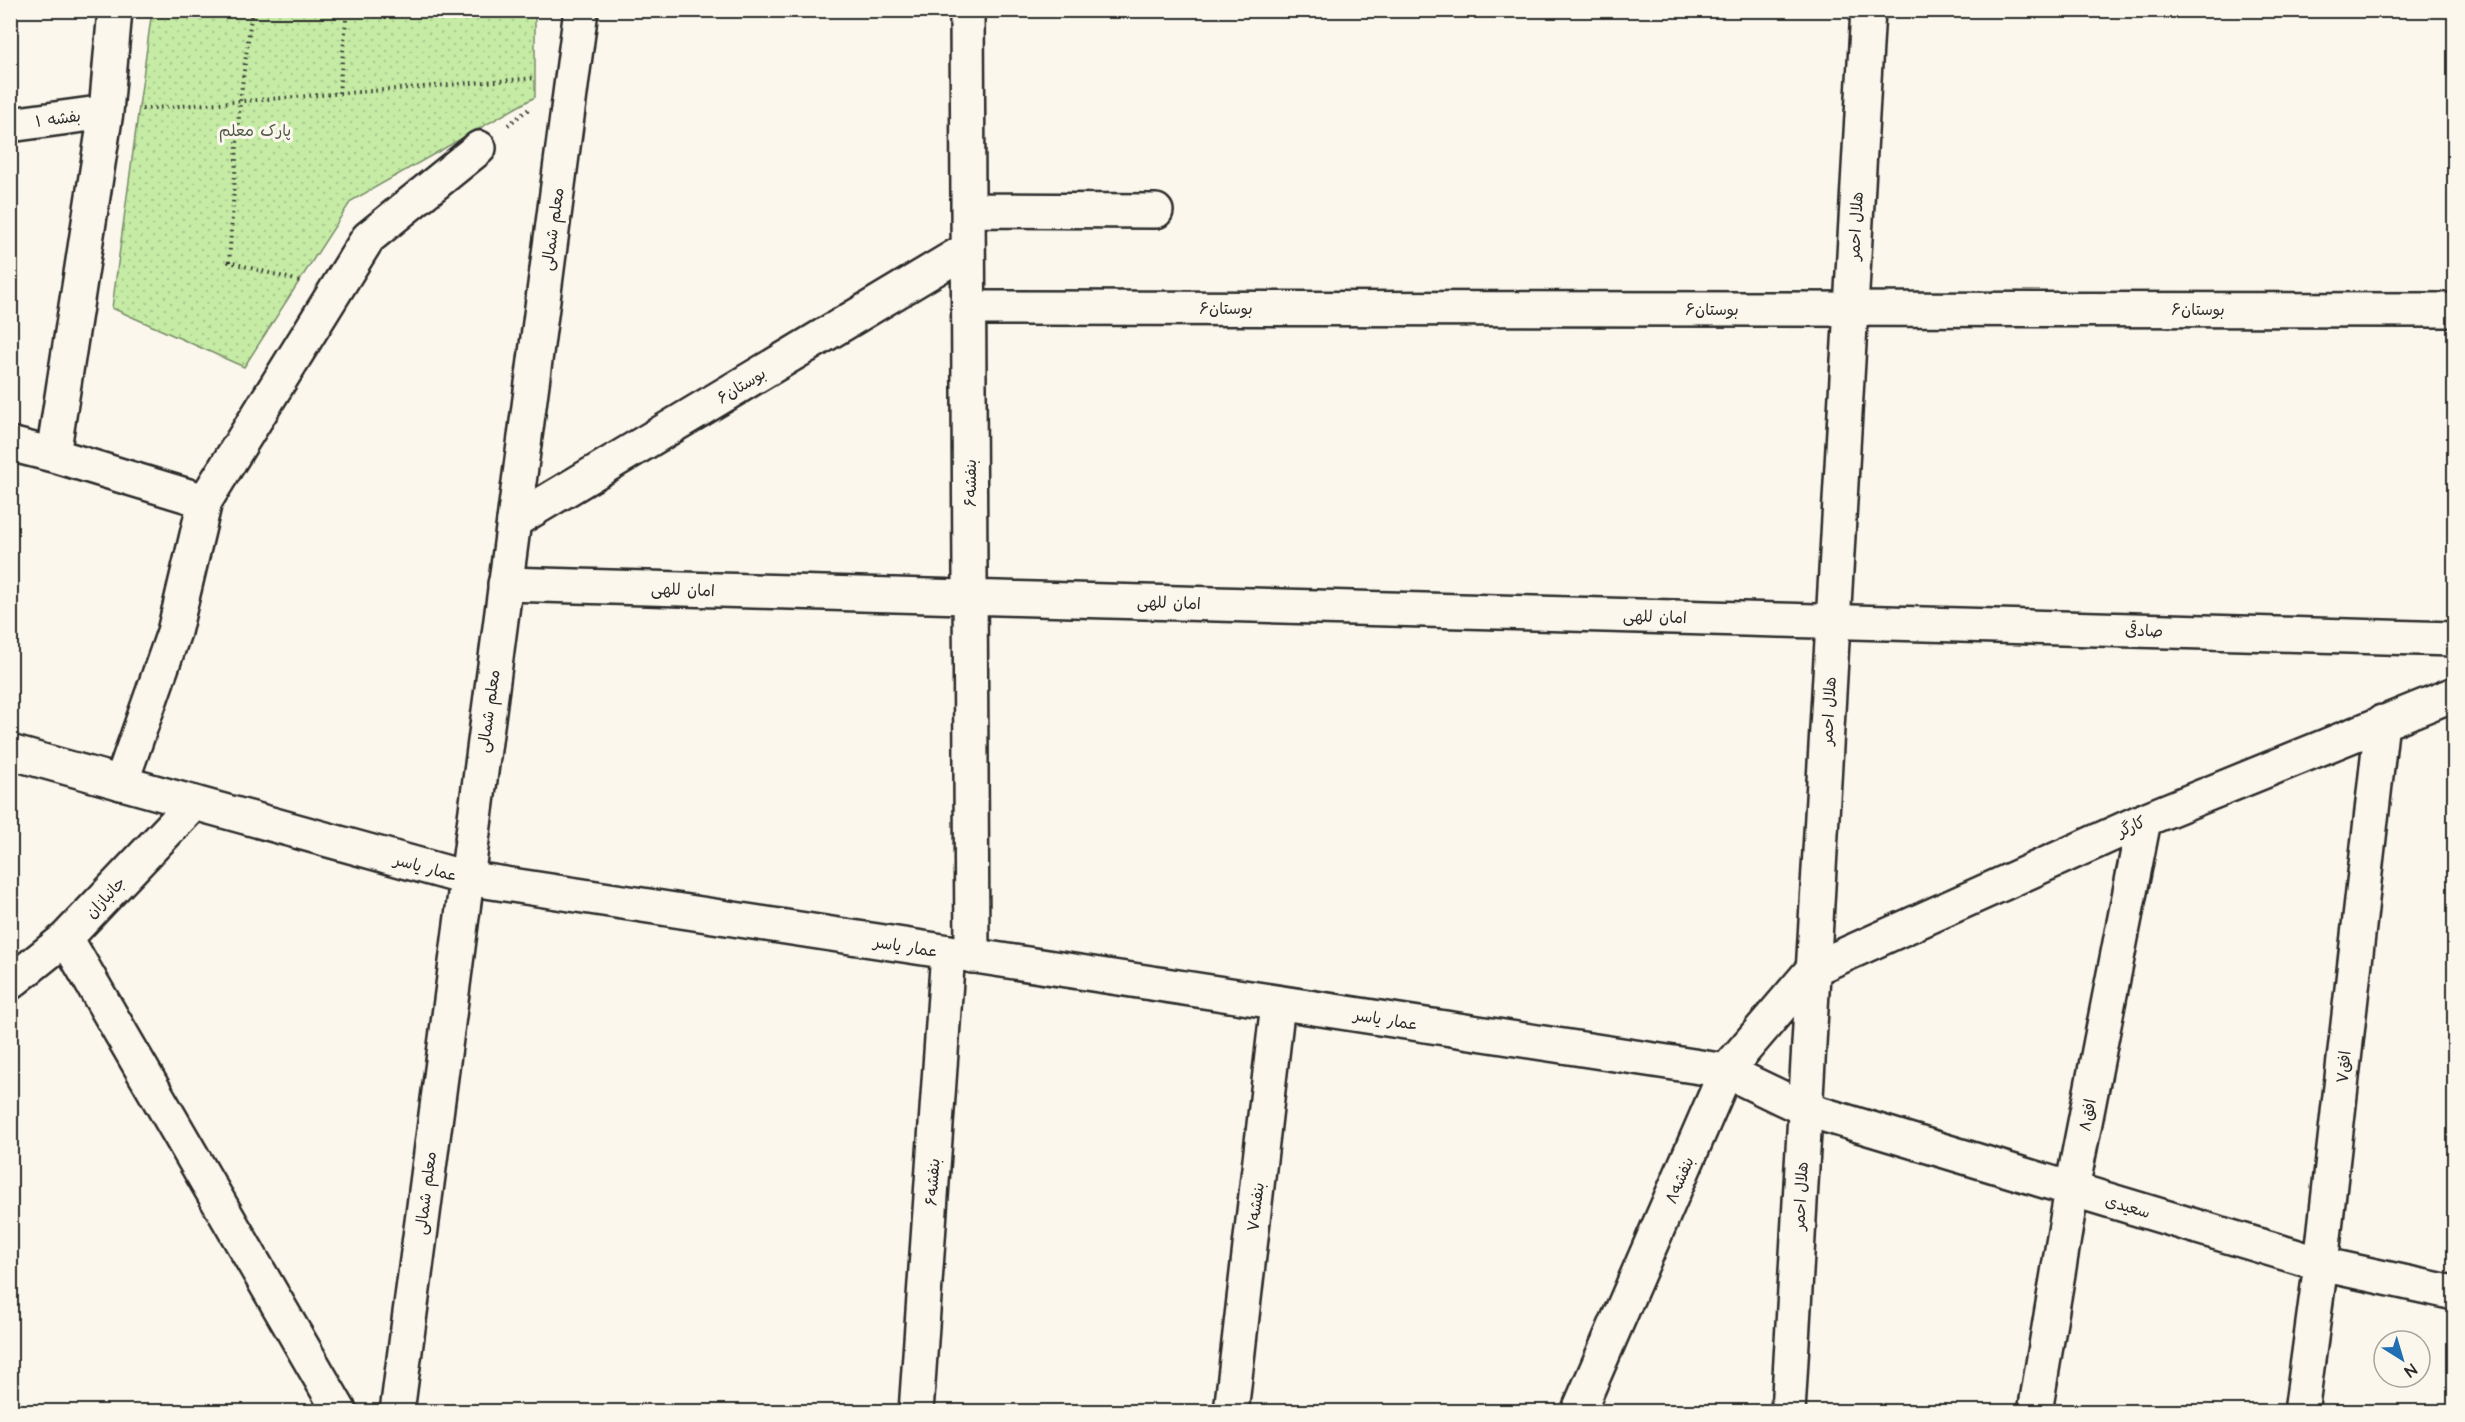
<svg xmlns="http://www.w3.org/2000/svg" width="2465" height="1422" font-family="'Architects Daughter','Playpen Sans Arabic',sans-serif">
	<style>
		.park { fill: url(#park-dots); stroke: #788b68; stroke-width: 1.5 }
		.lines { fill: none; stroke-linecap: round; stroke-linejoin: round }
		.minor-casing { stroke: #2b2b2b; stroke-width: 38 }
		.tertiary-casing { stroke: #2b2b2b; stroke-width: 38 }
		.path { stroke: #2b2b2b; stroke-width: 4; stroke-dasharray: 1.5 4.5; stroke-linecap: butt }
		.minor { stroke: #fbf7ec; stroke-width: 33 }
		.tertiary { stroke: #fbf7ec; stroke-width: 33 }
		.labels { text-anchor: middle; stroke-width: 6; stroke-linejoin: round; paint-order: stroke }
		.street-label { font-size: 16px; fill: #2b2b2b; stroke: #fbf7ec }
		.park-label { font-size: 16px; fill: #525b4a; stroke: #fbf7ec }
	</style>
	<defs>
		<pattern id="park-dots" width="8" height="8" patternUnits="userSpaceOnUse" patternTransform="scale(1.5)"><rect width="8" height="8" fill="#c5eba5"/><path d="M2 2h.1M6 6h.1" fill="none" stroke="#a9ca8e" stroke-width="1.8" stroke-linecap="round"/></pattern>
	</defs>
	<rect width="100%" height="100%" fill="#fbf7ec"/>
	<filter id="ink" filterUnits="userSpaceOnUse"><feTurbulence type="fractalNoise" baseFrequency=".0167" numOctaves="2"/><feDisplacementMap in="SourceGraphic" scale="12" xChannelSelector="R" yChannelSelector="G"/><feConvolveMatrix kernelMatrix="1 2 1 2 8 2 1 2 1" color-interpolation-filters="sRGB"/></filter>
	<g filter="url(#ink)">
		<path class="park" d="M152 10 535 11V97L351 201 244 367 112 308Z"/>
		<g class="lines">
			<defs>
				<path id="minor" d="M967 10 972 956
					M10 125 106 112
					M968 210 1156 211
					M969 308 2454 310
					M10 444 53 455 205 501
					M53 455 106 112 115 10
					M514 521 968 249
					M505 584 2454 639
					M121 783 174 632 205 501 368 238 479 148
					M66 938 340 1412
					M10 983 66 938 194 803
					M1805 1109 2321 1264 2454 1293
					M916 1412 948 952
					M1231 1412 1278 1003
					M1578 1412 1726 1071 1813 969 2144 820 2454 694
					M2035 1412 2072 1189 2144 820
					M2301 1412 2321 1264 2382 722"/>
				<path id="tertiary" d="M10 752 466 878 1726 1071 1805 1109
					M397 1412 581 10
					M1788 1412 1868 10"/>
			</defs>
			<use href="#minor" class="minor-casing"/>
			<use href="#tertiary" class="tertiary-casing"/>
			<path class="path" d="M252 10 240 101 229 262 299 281
				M339 93 347 10
				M142 109 536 78
				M508 125 530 108"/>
			<use href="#minor" class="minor"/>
			<use href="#tertiary" class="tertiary"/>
		</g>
	</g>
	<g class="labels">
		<g class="street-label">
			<text transform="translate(58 118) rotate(-8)" y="6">بفشه ۱</text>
			<text transform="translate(1855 226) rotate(-87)" y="6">هلال احمر</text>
			<text transform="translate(552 229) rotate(-82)" y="6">معلم شمالی</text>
			<text x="1226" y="314">بوستان۶</text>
			<text x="1712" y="315">بوستان۶</text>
			<text x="2198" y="315">بوستان۶</text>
			<text transform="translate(741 385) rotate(-31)" y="6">بوستان۶</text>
			<text transform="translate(970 483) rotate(-90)" y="6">بنفشه۶</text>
			<text transform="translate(683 589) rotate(2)" y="6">امان للهی</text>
			<text transform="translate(1169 602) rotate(2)" y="6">امان للهی</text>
			<text transform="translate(1655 616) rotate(2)" y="6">امان للهی</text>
			<text transform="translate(2144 630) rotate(2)" y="6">صادقی</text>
			<text transform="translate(488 711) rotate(-82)" y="6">معلم شمالی</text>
			<text transform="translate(1828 711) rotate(-87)" y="6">هلال احمر</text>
			<text transform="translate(2131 826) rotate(-24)" y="6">کارگر</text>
			<text transform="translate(426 867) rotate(15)" y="6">عمار یاسر</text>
			<text transform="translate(105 897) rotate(-47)" y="6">جانبازان</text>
			<text transform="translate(906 946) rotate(9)" y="6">عمار یاسر</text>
			<text transform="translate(1386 1019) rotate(9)" y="6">عمار یاسر</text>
			<text transform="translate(2343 1067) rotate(-84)" y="6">افق۷</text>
			<text transform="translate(2087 1115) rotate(-79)" y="6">افق۸</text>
			<text transform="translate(1679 1180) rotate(-67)" y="6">بنفشه۸</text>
			<text transform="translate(932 1182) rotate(-86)" y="6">بنفشه۶</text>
			<text transform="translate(425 1193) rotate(-83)" y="6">معلم شمالی</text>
			<text transform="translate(1800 1196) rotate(-87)" y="6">هلال احمر</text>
			<text transform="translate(2128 1206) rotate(17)" y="6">سعیدی</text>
			<text transform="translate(1255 1207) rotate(-83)" y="6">بنفشه۷</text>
		</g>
		<g class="park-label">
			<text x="255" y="136">پارک معلم</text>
		</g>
	</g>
	<rect width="2465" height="1422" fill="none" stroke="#fbf7ec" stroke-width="36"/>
	<rect x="18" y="18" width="2429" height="1386" fill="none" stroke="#2b2b2b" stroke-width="2" filter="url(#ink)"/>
	<g transform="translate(2402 1359) rotate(143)"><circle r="28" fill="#fbf7ec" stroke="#a8a59f" stroke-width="1.5"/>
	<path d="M0-4.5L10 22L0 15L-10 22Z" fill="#1f6fb2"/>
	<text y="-9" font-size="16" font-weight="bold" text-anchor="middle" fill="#2b2b2b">N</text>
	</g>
</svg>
